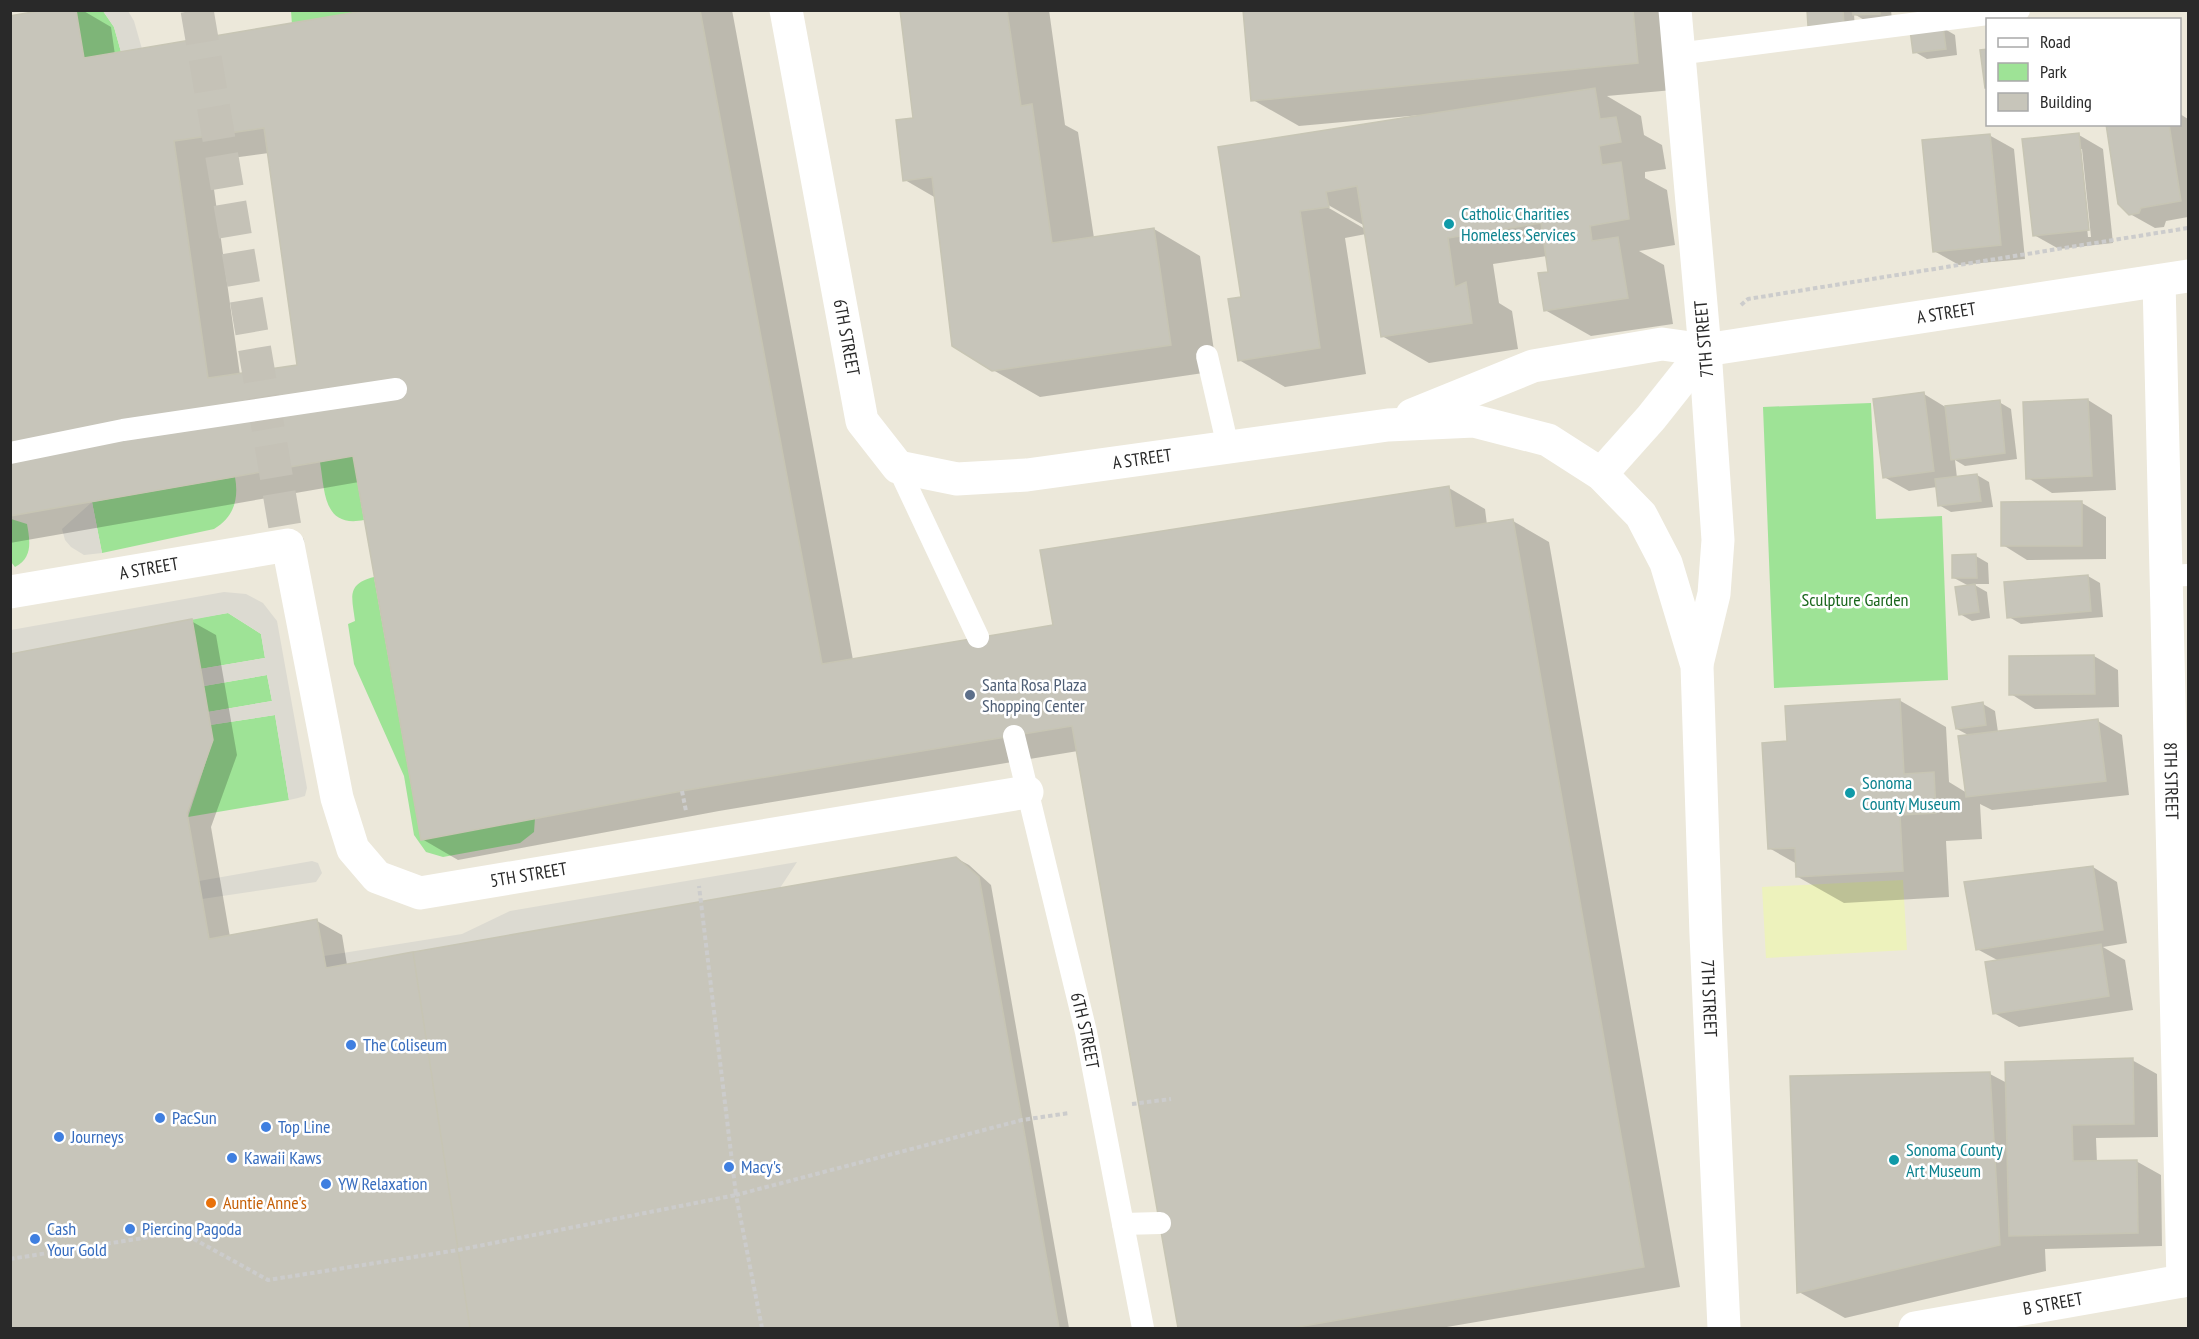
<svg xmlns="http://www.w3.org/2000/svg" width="2199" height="1339" font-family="'PT Sans Narrow',sans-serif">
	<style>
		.green { fill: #9ee396 }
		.sand { fill: #edf2bc }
		.plaza { fill: #dcdad1 }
		.shadow { fill: #0003; fill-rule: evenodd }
		.building { fill: #c7c5ba; stroke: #c7c5b4; stroke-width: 1.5; fill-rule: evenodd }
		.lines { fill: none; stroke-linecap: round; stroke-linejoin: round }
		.street-tunnel { stroke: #c5c2b7; stroke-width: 33; stroke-dasharray: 33 16; stroke-linecap: butt }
		.path { stroke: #ccc; stroke-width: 4; stroke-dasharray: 4.5 3; stroke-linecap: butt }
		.lane { stroke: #fff; stroke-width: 22 }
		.street { stroke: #fff; stroke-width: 33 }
		.secondary { stroke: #fff; stroke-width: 33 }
		.culture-dot { fill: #0f9aa8; stroke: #fff; stroke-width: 2 }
		.service-dot { fill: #5c6f8a; stroke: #fff; stroke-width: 2 }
		.shop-dot { fill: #3f7fe0; stroke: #fff; stroke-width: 2 }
		.food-dot { fill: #e8710a; stroke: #fff; stroke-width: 2 }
		.labels { text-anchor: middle; stroke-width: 5; stroke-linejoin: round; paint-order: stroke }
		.culture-label { font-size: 18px; fill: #0d838f; stroke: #fff; text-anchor: start }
		.street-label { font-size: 18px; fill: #292929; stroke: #fff }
		.park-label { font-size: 18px; fill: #19661b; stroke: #fff }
		.service-label { font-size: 18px; fill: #4e5e75; stroke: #fff; text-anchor: start }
		.shop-label { font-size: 18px; fill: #366cbe; stroke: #fff; text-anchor: start }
		.food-label { font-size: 18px; fill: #c56008; stroke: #fff; text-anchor: start }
	</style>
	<rect width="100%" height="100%" fill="#ece8da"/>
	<path class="green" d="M76 11H103L114 27 121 52 84 58Z
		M291 11H369L292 25Z
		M1871 403 1876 519 1942 516 1948 680 1774 688 1763 407Z
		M353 456 364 520C323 528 325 492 320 462Z
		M235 477C239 499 234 517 214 529L102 553 92 502Z
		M11 519 27 524C30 541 33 558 15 567L11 562Z
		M374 577 421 840 535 818 534 832 520 843 443 857 426 852 414 835 404 776 354 664 348 624 355 621C352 597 346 584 374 577Z
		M228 613 261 634 265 658 200 669 192 619Z
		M267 675 272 701 208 712 204 686Z
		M275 715 289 800 188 817 213 740 210 725Z"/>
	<path class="sand" d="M1903 880 1907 950 1766 958 1762 887Z"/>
	<path class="plaza" d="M103 11H128L134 21 142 49 121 52 114 27Z
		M92 502 102 553 84 555 71 547 65 540 62 529Z
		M224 592 246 594 263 603 277 621 307 788 305 796 298 798 289 800 275 715 210 725 208 712 272 701 267 675 204 686 200 669 265 658 261 634 228 613 11 654V630Z
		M312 861 318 863 322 873 316 882 202 899 199 881Z
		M797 862 780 888 326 968 324 956 462 934 510 911Z"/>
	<path class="shadow" d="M53 10H82L111 27 115 55 376 10H732L853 660 1055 626 1449 488 1485 509 1487 525 1513 521 1549 542 1680 1287 1441 1328H1179L1078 751 719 811 458 860 422 839 359 482 10 543V18ZM269 153 299 366 240 375 210 161Z
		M902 10H1049L1065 125 1078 132 1094 238 1154 229 1200 256 1217 371 1040 397 993 370 936 198 905 180 915 119Z
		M1244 10H1676L1684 89 1607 96 1641 116 1644 135 1662 145 1666 169 1645 172V178L1667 190 1675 245 1639 251 1664 265 1673 324 1591 336 1545 310 1550 273 1547 256 1493 264 1499 303 1512 311 1518 349 1429 363 1382 336 1366 234 1345 238 1366 374 1285 387 1239 360 1243 299 1220 149 1421 117V115L1299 126 1253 100ZM1323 202 1365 226V229L1322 204Z
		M1808 10H1891L1892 20 1866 21 1854 14 1855 30Z
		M1943 28 1955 35 1957 55 1927 59 1915 52Z
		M2180 114 2188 119V217L2166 221 2164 227 2155 228 2130 214 2107 124H2180Z
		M1989 135 2014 149 2025 259 1959 265 1934 251Z
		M2079 135 2103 149 2113 243 2059 249 2034 235ZM2079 149H2082L2091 237H2088Z
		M1924 394 1947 408 1999 402 2011 409 2017 459 1965 466 1955 460 1957 478 1977 475 1989 482 1993 507 1951 512 1939 505 1937 487 1909 491 1884 477Z
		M2088 400 2112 415 2116 490 2052 493 2028 478Z
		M2082 503 2106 517V559L2027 560 2003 545Z
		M1976 556 1988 563 1989 584H1973L1987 592 1990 618 1972 621 1960 614 1969 586 1954 578Z
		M2088 576 2100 583 2103 617 2021 624 2009 617Z
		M191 621 216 635 237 755 211 827 230 937 317 921 342 935 347 965 956 858 969 865 991 885 1069 1328H10V655Z
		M2094 656 2118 670 2119 707 2035 709 2011 694Z
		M1899 700 1946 727 1949 782 1967 793 1970 736 1957 729 1983 704 1995 711 1998 732 2098 721 2122 735 2129 795 1992 810 1980 804 1982 839 1946 841 1949 897 1844 903 1798 877 1797 864 1769 848 1788 743Z
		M2093 867 2117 882 2127 943 2103 947 2125 960 2133 1010 2019 1027 1994 1013 1999 961 1977 949Z
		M2132 1060 2157 1074 2158 1137 2096 1138 2097 1162 2136 1161 2161 1175 2162 1246 2045 1249 2046 1271 1845 1318 1799 1292 1990 1074 2007 1083Z"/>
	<path class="building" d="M44 10H76L84 58 369 10H700L822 664 1053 625 1040 550 1449 486 1455 528 1513 519 1644 1267 1292 1328H1178L1072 726 682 791 421 840 353 456 10 516V16ZM264 128 297 365 208 378 174 141Z
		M900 10H1007L1021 106 1032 104 1052 243 1154 228 1171 345 992 371 952 346 932 177 903 181 896 120 913 118Z
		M1243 10H1633L1638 63 1251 101Z
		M1807 10H1843L1844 24 1808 26Z
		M1852 10H1880V14L1853 15Z
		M1943 26 1946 49 1913 53 1910 30Z
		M1988 49V88H1985L1980 50Z
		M1595 88 1600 119 1616 117 1621 142 1599 146 1602 165 1621 162 1629 219 1590 226 1592 241 1618 237 1628 298 1544 311 1538 273 1548 272 1541 223 1448 238 1455 287 1466 282 1472 323 1381 337 1357 186 1326 192 1329 207 1300 211 1320 348 1238 361 1228 299 1241 297 1218 147Z
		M2106 124H2169L2181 201 2141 208 2139 213 2129 215 2118 204Z
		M2079 133 2089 230 2033 236 2022 139Z
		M1990 134 2001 245 1933 252 1922 140Z
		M1924 392 1934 471 1883 478 1873 399Z
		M2088 399 2092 476 2026 479 2023 402Z
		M2000 400 2005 453 1951 460 1945 406Z
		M1977 474 1981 501 1938 506 1935 479Z
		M2082 501V546H2001V502Z
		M1976 554 1977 578H1952V555Z
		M2088 575 2091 611 2007 618 2004 582Z
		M1975 584 1979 612 1959 615 1955 587Z
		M192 619 213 740 187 813 209 939 317 919 326 968 413 952 470 1328H10V654Z
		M2094 655 2095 694 2009 695V656Z
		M1900 699 1904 774 1934 772 1936 813 1900 815 1903 871 1796 877 1795 848 1768 849 1762 743 1787 741 1785 706Z
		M1983 702 1986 725 1956 729 1952 707Z
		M2098 719 2106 781 1966 797 1958 736Z
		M956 857 979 877 1059 1328H470L413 952Z
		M2093 866 2103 930 1976 950 1964 882Z
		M2101 944 2109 996 1993 1014 1985 962Z
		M2133 1058 2134 1124 2072 1125 2073 1161 2137 1160 2138 1233 2009 1236 2005 1062Z
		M1990 1072 2000 1245 1797 1293 1790 1076Z"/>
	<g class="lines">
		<path class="street-tunnel" d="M197 10 288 545"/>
		<path class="path" d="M1741 305 1748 299 2188 228
			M682 791 686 811
			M1132 1104 1171 1099
			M10 1259 181 1232 268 1280 458 1250 736 1195 699 886
			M762 1328 736 1195 1022 1120 1069 1113"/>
		<g class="lane">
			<path d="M1677 54 2019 10"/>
			<path d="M1207 356 1228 447"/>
			<path d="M10 453 123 430 396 389"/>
			<path d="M898 467 978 637"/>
			<path d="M2166 576 2188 575"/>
			<path id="s1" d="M1014 736 1086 1032 1143 1328"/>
			<path d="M1123 1224 1160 1223"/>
		</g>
		<g class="street">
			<path d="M1675 10 1705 350"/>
			<path id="s2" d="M2159 281 2183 1281"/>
			<path id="s3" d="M10 592 288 545 337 798 353 849 377 877 420 893 1027 792"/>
			<path id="s4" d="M1915 1328 2188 1280"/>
		</g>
		<g class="secondary">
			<path id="s5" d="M786 10 862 421 898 467 957 479 1027 475 1388 425 1474 421 1548 440 1601 474 1641 515 1666 563 1697 666 1706 935 1724 1328"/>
			<path id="s6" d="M1412 415 1533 366 1662 344 1705 350 2188 276"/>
			<path d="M1601 474 1651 418 1705 350"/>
			<path d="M1697 664 1714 594 1718 540 1705 350"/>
		</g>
	</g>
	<g class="culture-dot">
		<circle cx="1449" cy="224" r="6"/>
		<circle cx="1850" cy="793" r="6"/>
		<circle cx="1894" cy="1160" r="6"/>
	</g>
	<circle class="service-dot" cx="970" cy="695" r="6"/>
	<g class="shop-dot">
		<circle cx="351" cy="1045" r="6"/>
		<circle cx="160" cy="1118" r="6"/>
		<circle cx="266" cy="1127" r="6"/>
		<circle cx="59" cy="1137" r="6"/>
		<circle cx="232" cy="1158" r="6"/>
		<circle cx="729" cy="1167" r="6"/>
		<circle cx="326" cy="1184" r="6"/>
		<circle cx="130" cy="1229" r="6"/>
		<circle cx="35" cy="1239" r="6"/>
	</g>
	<circle class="food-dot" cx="211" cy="1203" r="6"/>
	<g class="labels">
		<g class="culture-label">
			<text x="1461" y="220">Catholic Charities<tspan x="1461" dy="21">Homeless Services</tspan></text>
			<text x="1862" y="789">Sonoma<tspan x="1862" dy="21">County Museum</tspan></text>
			<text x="1906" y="1156">Sonoma County<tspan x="1906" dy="21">Art Museum</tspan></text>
		</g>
		<g class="street-label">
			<text dy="6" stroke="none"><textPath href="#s6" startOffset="549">A STREET</textPath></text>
			<text dy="6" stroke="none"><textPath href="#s5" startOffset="333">6TH STREET</textPath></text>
			<text transform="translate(1704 339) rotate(-95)" y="6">7TH STREET</text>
			<text dy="6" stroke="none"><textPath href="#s5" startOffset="723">A STREET</textPath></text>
			<text dy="6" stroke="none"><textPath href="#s3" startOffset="141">A STREET</textPath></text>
			<text dy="6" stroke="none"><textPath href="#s2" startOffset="500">8TH STREET</textPath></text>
			<text dy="6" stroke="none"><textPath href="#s3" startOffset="786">5TH STREET</textPath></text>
			<text dy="6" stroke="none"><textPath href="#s5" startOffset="1748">7TH STREET</textPath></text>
			<text dy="6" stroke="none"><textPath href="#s1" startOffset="303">6TH STREET</textPath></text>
			<text dy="6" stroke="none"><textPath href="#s4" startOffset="140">B STREET</textPath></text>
		</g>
		<g class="park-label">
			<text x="1855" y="606">Sculpture Garden</text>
		</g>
		<g class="service-label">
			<text x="982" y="691">Santa Rosa Plaza<tspan x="982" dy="21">Shopping Center</tspan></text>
		</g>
		<g class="shop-label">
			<text x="363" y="1051">The Coliseum</text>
			<text x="172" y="1124">PacSun</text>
			<text x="278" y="1133">Top Line</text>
			<text x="71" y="1143">Journeys</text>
			<text x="244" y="1164">Kawaii Kaws</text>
			<text x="741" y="1173">Macy's</text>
			<text x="338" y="1190">YW Relaxation</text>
			<text x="47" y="1235">Cash<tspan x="47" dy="21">Your Gold</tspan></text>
			<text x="142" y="1235">Piercing Pagoda</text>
		</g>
		<g class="food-label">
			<text x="223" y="1209">Auntie Anne's</text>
		</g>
	</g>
	<rect width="2199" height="1339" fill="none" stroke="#292929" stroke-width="24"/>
	<rect x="1986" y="18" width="195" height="108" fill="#ffffff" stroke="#a9a9a9" stroke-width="1.5"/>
	<rect x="1998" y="38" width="30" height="9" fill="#ffffff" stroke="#a9a9a9" stroke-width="1.5"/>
	<text x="2040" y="48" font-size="18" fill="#292929">Road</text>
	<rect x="1998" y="63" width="30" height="18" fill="#9ee396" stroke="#a9a9a9" stroke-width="1.5"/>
	<text x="2040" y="78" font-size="18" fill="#292929">Park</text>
	<rect x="1998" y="93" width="30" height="18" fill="#c7c5ba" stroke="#a9a9a9" stroke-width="1.5"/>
	<text x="2040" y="108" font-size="18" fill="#292929">Building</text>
</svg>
